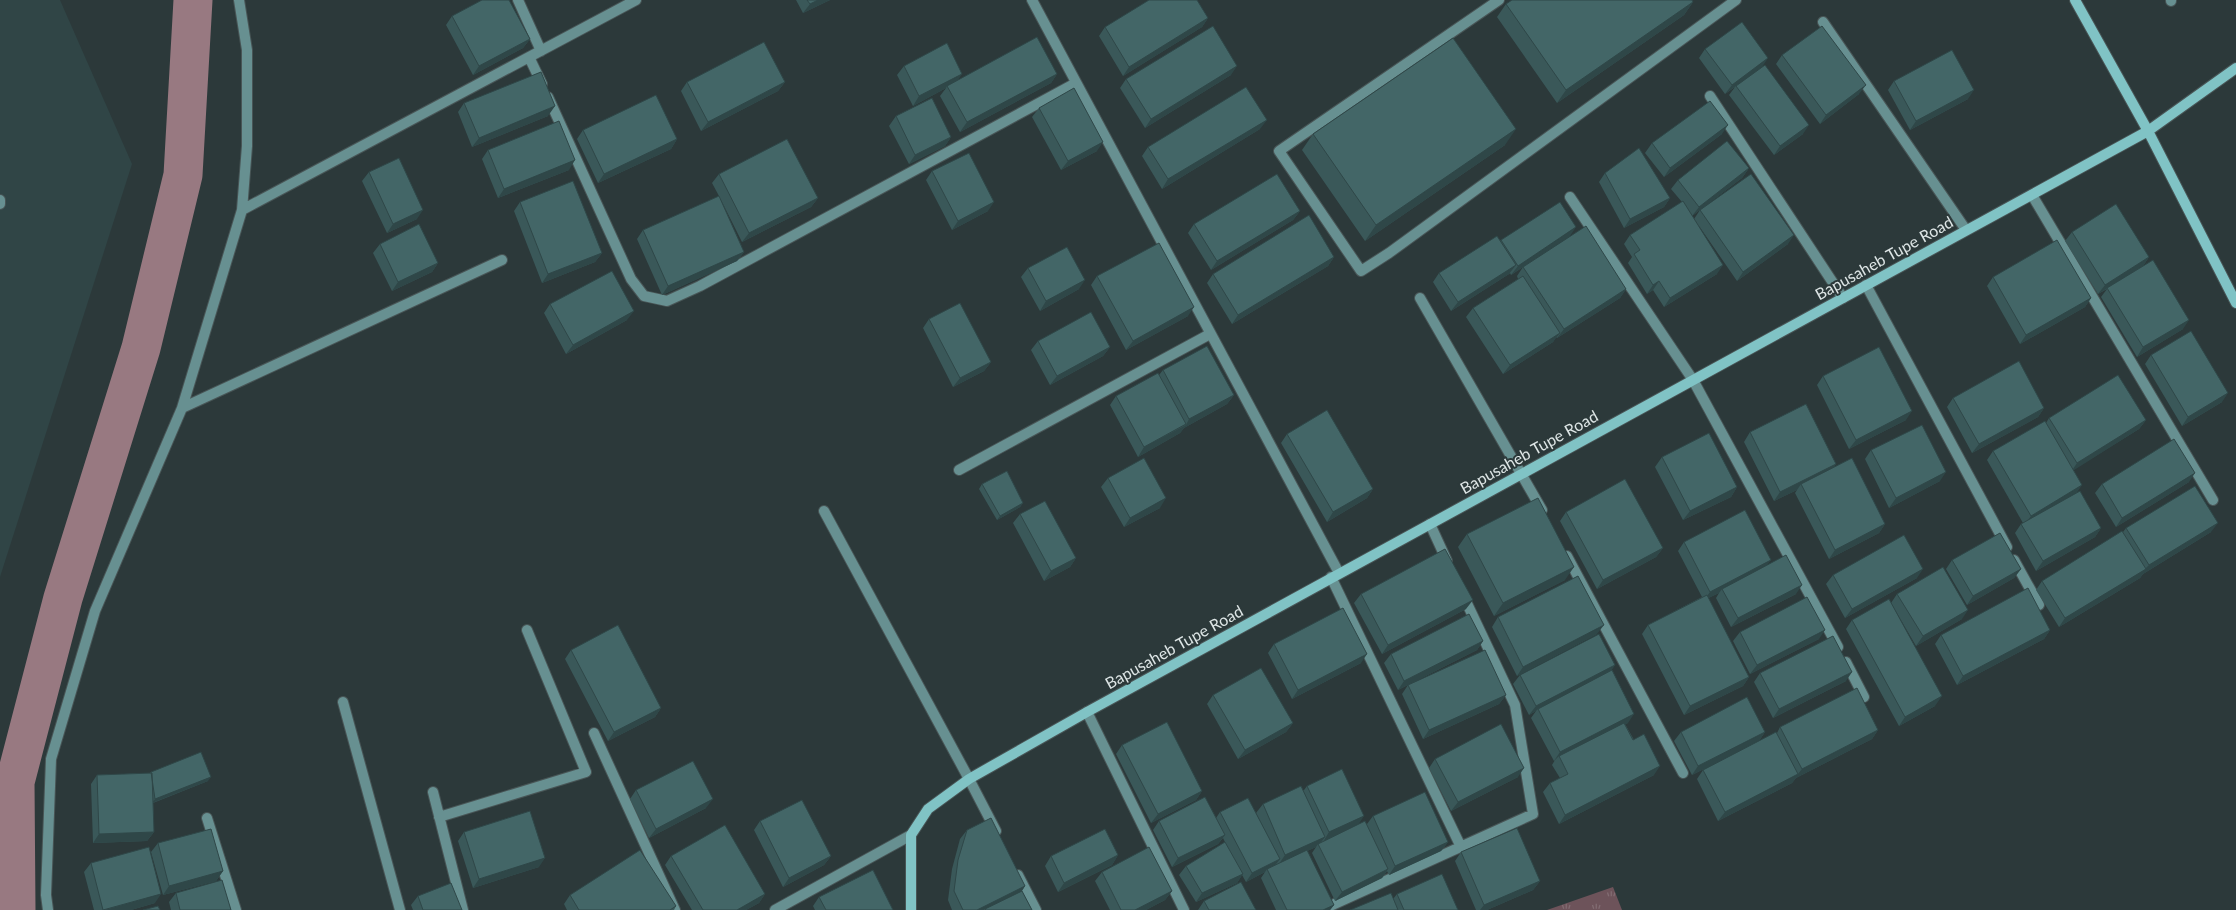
<svg xmlns="http://www.w3.org/2000/svg" width="2236" height="910" font-family="Lato,sans-serif">
	<style>
		.built { fill: #304546 }
		.grass { fill: url(#grass-tufts) }
		.lines { fill: none; stroke-linecap: round; stroke-linejoin: round }
		.canal { stroke: #987981; stroke-width: 39 }
		.lane-casing { stroke: #485556; stroke-width: 12 }
		.street-casing { stroke: #485556; stroke-width: 12 }
		.secondary-casing { stroke: #485556; stroke-width: 12 }
		.lane { stroke: #679091; stroke-width: 10 }
		.street { stroke: #679091; stroke-width: 10 }
		.secondary { stroke: #80c3c5; stroke-width: 10 }
		.wall { fill: #3a5859 }
		.shaded-wall { fill: #2f4748 }
		.building { fill: #436667; stroke: #2f4748 }
		.labels { text-anchor: middle; stroke-width: 4; stroke-linejoin: round; paint-order: stroke }
		.street-label { font-size: 16px; fill: #dee6e6; stroke: #2c393a }
	</style>
	<defs>
		<pattern id="grass-tufts" width="24" height="20" patternUnits="userSpaceOnUse" patternTransform="scale(1.25)"><rect width="24" height="20" fill="#6d535a"/><path d="M3 7l-1-3M5 7V3M7 7l1-3M15 17l-1-3M17 17v-4M19 17l1-3" fill="none" stroke="#816c72"/></pattern>
	</defs>
	<rect width="100%" height="100%" fill="#2c393a"/>
	<path class="built" d="M0 0H60L132 164 0 577Z"/>
	<path class="grass" d="M1613 887 1622 910H1547Z"/>
	<g class="lines">
		<path class="canal" d="M16 910 15 782 63 598 141 348 183 175 193 0"/>
		<defs>
			<path id="lane" d="M2171 0V1
				M0 200V204
				M824 511 969 779"/>
			<path id="street" d="M518 0 541 51
				M1032 0 1339 573
				M1499 0 1279 151 1361 271 1389 253 1736 0
				M1823 22 1966 230
				M529 57 542 84
				M1710 96 1843 298
				M548 97 631 279 644 296 667 301 700 286 1076 83
				M2032 195 2213 500
				M1570 197 1693 380 1838 647
				M242 210 636 0
				M1866 285 2007 547
				M1420 298 1542 510
				M182 408 502 260
				M959 470 1210 334
				M1430 524 1447 561
				M1567 556 1683 773
				M2014 560 2039 605
				M1331 577 1461 847
				M1846 662 1864 697
				M343 702 400 910
				M1087 712 1184 910
				M594 733 675 910
				M969 779 996 831
				M433 792 463 910
				M439 817 586 772 527 630
				M207 818 236 910
				M1018 875 1036 910
				M1330 906 1533 814 1515 705 1463 595
				M48 910 46 895 51 759 95 611 182 408 242 210 247 146V50L239 0
				M775 910 911 835"/>
			<path id="secondary" d="M2075 0 2148 131 2236 303
				M911 910V835L928 809 969 779 1087 712 2148 131 2236 68"/>
		</defs>
		<use href="#lane" class="lane-casing"/>
		<use href="#street" class="street-casing"/>
		<use href="#secondary" class="secondary-casing"/>
		<use href="#lane" class="lane"/>
		<use href="#street" class="street"/>
		<use href="#secondary" class="secondary"/>
	</g>
	<path class="wall" d="M796 0H830L803 13Z
		M1693 2 1684 15 1557 103 1497 17 1506 4Z
		M452 16 530 39 523 48 473 75 446 25Z
		M1208 18 1202 27 1123 76 1099 36 1105 27Z
		M1705 49 1762 67 1738 84 1803 134 1774 155 1729 95 1735 87 1725 94 1699 58Z
		M1782 55 1859 94 1820 124 1776 64Z
		M904 66 957 81 1057 74 1051 83 960 132 940 96 946 88 913 106 897 75Z
		M1231 75 1145 128 1120 88 1126 79Z
		M1894 81 1968 99 1910 130 1888 90Z
		M687 82H785L778 91 701 131 681 91Z
		M464 103 548 116 472 147 458 112Z
		M1039 108 1097 151 1061 170 1032 117Z
		M896 116 951 137 945 146 909 164 889 126Z
		M1260 129 1162 189 1142 156 1148 147Z
		M583 130 677 139 671 149 598 183 577 139Z
		M1313 134 1505 145 1365 241 1302 150Z
		M1722 134 1664 177 1645 153 1652 143Z
		M488 150 569 170 498 198 482 159Z
		M1749 168 1742 178 1692 216 1689 212 1694 219 1700 210 1788 244 1737 281 1699 226 1717 274 1664 307 1653 290 1647 294 1628 263 1632 257 1624 244 1630 235 1682 202 1671 189 1678 180Z
		M932 171 988 211 952 230 926 180Z
		M369 172 417 219 387 233 362 181Z
		M1605 173 1670 198 1664 207 1624 228 1599 182Z
		M719 174 818 198 811 207 742 242 721 200 744 252 737 261 662 295 637 239 643 230 719 196 712 183Z
		M520 202 602 253 595 262 542 283 514 211Z
		M1300 211 1293 220 1211 270 1188 233 1194 224Z
		M2072 232 2149 257 2143 266 2183 329 2137 357 2101 297 2107 289 2098 294 2065 241Z
		M1570 236 1511 275 1510 273 1509 274 1451 311 1433 282 1439 273 1501 240Z
		M380 244 438 263 432 272 392 291 373 253Z
		M1334 257 1328 266 1232 324 1207 283 1213 274Z
		M1523 267 1626 289 1620 298 1557 338 1556 337 1553 342 1503 374 1466 317 1473 308 1518 279 1517 276Z
		M1028 268 1079 289 1040 311 1021 277Z
		M1097 276 1188 316 1126 350 1091 285Z
		M1993 277 2091 298 2085 307 2020 344 1987 286Z
		M550 304 627 320 566 354 544 313Z
		M929 319 991 362 984 371 953 387 923 328Z
		M1038 341 1110 347 1103 356 1050 385 1031 350Z
		M2151 355 2222 402 2182 426 2145 364Z
		M1163 370 1234 395 1227 404 1184 428 1180 433 1138 457 1110 405 1116 396 1159 375Z
		M1823 376 1906 420 1849 449 1817 385Z
		M1953 398 2044 408 2038 417 1972 453 1947 407Z
		M2049 418 2146 420 2139 429 2073 470 2077 493 2101 528 2095 537 2036 571 2015 533 2021 524 2023 523 1987 460 1993 451 2046 423Z
		M1750 432 1836 464 1834 467 1885 524 1879 533 1829 559 1795 493 1797 490 1774 501 1744 442Z
		M1287 434 1373 489 1367 498 1327 522 1281 443Z
		M1871 450 1940 481 1889 508 1865 459Z
		M1662 457 1737 487 1731 497 1683 520 1655 467Z
		M1108 478 1160 508 1124 527 1101 487Z
		M2189 482 2116 527 2095 493 2102 484Z
		M982 484 1023 503 1020 507 997 520 979 489Z
		M1566 512 1663 548 1656 557 1597 589 1560 521Z
		M1020 514 1076 558 1070 567 1044 581 1013 523Z
		M2126 528 2211 532 2143 574 2140 578 2059 627 2036 590 2042 581 2123 532Z
		M1467 534 1565 580 1494 616 1458 547Z
		M1684 542 1767 565 1796 594 1731 627 1716 598 1719 593 1708 598 1749 677 1743 686 1684 715 1642 634 1648 625 1702 597 1678 551Z
		M1952 560 2021 569 2014 578 1967 605 1946 569Z
		M1833 575 1917 578 1845 618 1826 584Z
		M1361 594 1466 609 1382 654 1354 603Z
		M1897 594 1962 619 1916 646 1891 603 1935 706 1899 726 1846 629 1852 620 1891 603Z
		M1498 617 1597 634 1517 676 1492 627Z
		M2050 630 2044 639 1957 685 1935 644 1941 635Z
		M1740 632 1819 639 1750 674 1733 641Z
		M1483 641 1477 650 1398 690 1384 663 1391 654Z
		M1274 644 1361 663 1292 699 1268 653Z
		M571 650 661 708 655 717 608 741 565 659Z
		M1615 665 1611 670 1628 723 1625 724 1654 775 1559 824 1543 792 1550 783 1560 778 1552 765 1555 760 1554 761 1531 718 1536 711 1529 715 1513 684 1520 675Z
		M1760 673 1846 681 1773 718 1754 682Z
		M1408 685 1506 695 1499 704 1423 739 1402 694Z
		M1213 695 1293 723 1286 732 1238 759 1207 704Z
		M1780 727 1878 730 1872 739 1796 778 1792 783 1718 821 1697 779 1703 770 1777 733Z
		M1681 732H1765L1759 741 1692 775 1674 741Z
		M1122 745 1202 791 1196 800 1151 823 1116 754Z
		M1435 759 1518 777 1451 811 1429 768Z
		M151 772 208 781 153 803 154 832 147 841 93 843 91 784 97 775 150 773Z
		M1307 786 1358 824H1367L1373 816 1448 842 1441 851 1389 875 1387 871 1382 878 1335 901 1312 853 1316 847 1307 851 1334 905 1330 910H1276L1261 878 1265 872 1246 882 1242 875 1237 883 1196 902 1179 875 1186 866 1225 842 1223 838 1218 844 1172 867 1153 830 1159 821 1216 818 1220 812 1260 821 1256 813 1263 804 1304 790Z
		M636 790 706 808 649 838 630 799Z
		M760 821 831 856 824 865 783 887 754 830Z
		M967 830 1025 886 1022 891 1032 910H952L948 900 952 869 960 839Z
		M464 832 539 867 473 888 458 841Z
		M158 843 223 871 216 881 163 895 151 852Z
		M1461 852 1540 881 1533 890 1487 910H1476L1455 861Z
		M1118 855 1112 865 1058 892 1045 866 1051 856Z
		M671 856 765 894 759 903 746 910H692L665 865Z
		M91 863 155 903 131 910H94L84 872Z
		M1102 872 1172 891 1165 900 1146 910H1110L1095 881Z
		M176 893 231 910H171L169 902Z
		M1397 894 1458 910H1350L1393 899Z
		M570 895 676 906 674 910H567L564 904Z
		M418 896 462 910H413L411 905Z
		M819 897 893 910H815L813 906Z
		M1204 901 1256 910H1198Z"/>
	<path class="shaded-wall" d="M818 0H830L803 13 810 4Z
		M1693 2 1684 15 1557 103 1566 90Z
		M1208 18 1202 27 1123 76 1129 67Z
		M530 39 523 48 473 75 479 66Z
		M1768 58 1762 67 1725 94 1732 85Z
		M1237 66 1231 75 1145 128 1151 119Z
		M962 74 956 83 947 86 946 88 913 106 919 96Z
		M1057 74 1051 83 960 132 967 122Z
		M785 82 778 91 701 131 708 122Z
		M1866 85 1859 94 1820 124 1826 115Z
		M1974 90 1968 99 1910 130 1916 121Z
		M555 106 548 116 472 147 479 138Z
		M1267 120 1260 129 1162 189 1168 179Z
		M1728 125 1722 134 1664 177 1670 168Z
		M1809 125 1803 134 1774 155 1780 146Z
		M1516 129 1505 145 1365 241 1376 225Z
		M951 137 945 146 909 164 915 155Z
		M677 139 671 149 598 183 604 174Z
		M1103 142 1097 151 1061 170 1068 161Z
		M575 160 569 170 498 198 504 189Z
		M1749 168 1742 178 1692 216 1699 207Z
		M818 198 811 207 742 242 749 233Z
		M1670 198 1664 207 1624 228 1630 219Z
		M994 202 988 211 952 230 958 221Z
		M423 210 417 219 387 233 393 224Z
		M1300 211 1293 220 1211 270 1217 261Z
		M1576 227 1570 236 1511 275 1518 266Z
		M1794 235 1788 244 1737 281 1743 272Z
		M744 252 737 261 662 295 668 286Z
		M602 253 595 262 542 283 548 274Z
		M1334 257 1328 266 1232 324 1238 315Z
		M2149 257 2143 266 2098 294 2105 285Z
		M438 263 432 272 392 291 398 282Z
		M1516 265 1509 274 1451 311 1458 302Z
		M1723 265 1717 274 1664 307 1670 298Z
		M1085 280 1079 289 1040 311 1046 301Z
		M1659 281 1653 290 1647 294 1653 285Z
		M1626 289 1620 298 1557 338 1564 329Z
		M2091 298 2085 307 2020 344 2026 335Z
		M1194 307 1188 316 1126 350 1133 341Z
		M634 311 627 320 566 354 573 345Z
		M2189 320 2183 329 2137 357 2143 347Z
		M1560 333 1553 342 1503 374 1510 365Z
		M1110 347 1103 356 1050 385 1057 376Z
		M991 362 984 371 953 387 960 378Z
		M2228 393 2222 402 2182 426 2188 417Z
		M1234 395 1227 404 1184 428 1180 433 1138 457 1144 447 1186 425 1189 419Z
		M2044 408 2038 417 1972 453 1979 444Z
		M1912 411 1906 420 1849 449 1856 440Z
		M2146 420 2139 429 2071 472 2077 463Z
		M1836 464 1830 473 1801 484 1797 490 1774 501 1780 492Z
		M1946 472 1940 481 1889 508 1896 498Z
		M2195 473 2189 482 2116 527 2122 518Z
		M2082 485 2076 494 2024 525 2031 516Z
		M1737 487 1731 497 1683 520 1690 511Z
		M1373 489 1367 498 1327 522 1333 512Z
		M1166 498 1160 508 1124 527 1130 518Z
		M1023 503 1020 507 997 520 1000 516Z
		M2218 523 2211 532 2143 574 2140 578 2059 627 2065 618 2145 569 2149 565Z
		M1885 524 1879 533 1829 559 1835 550Z
		M2101 528 2095 537 2036 571 2043 561Z
		M1663 548 1656 557 1597 589 1603 580Z
		M1076 558 1070 567 1044 581 1051 571Z
		M1771 560 1764 569 1722 589 1719 593 1703 601 1710 592Z
		M1574 567 1565 580 1494 616 1503 603Z
		M1923 569 1917 578 1845 618 1852 609Z
		M2021 569 2014 578 1967 605 1973 596Z
		M1802 585 1796 594 1731 627 1738 618Z
		M1473 600 1466 609 1382 654 1388 645Z
		M1968 610 1962 619 1916 646 1923 636Z
		M1604 625 1597 634 1517 676 1523 667Z
		M1825 630 1819 639 1750 674 1757 665Z
		M2050 630 2044 639 1957 685 1963 676Z
		M1483 641 1477 650 1398 690 1404 681Z
		M1367 654 1361 663 1292 699 1298 690Z
		M1615 665 1609 674 1538 709 1536 711 1529 715 1536 706Z
		M1852 672 1846 681 1773 718 1779 709Z
		M1749 677 1743 686 1684 715 1690 706Z
		M1506 695 1499 704 1423 739 1429 730Z
		M1942 696 1935 706 1899 726 1905 717Z
		M661 708 655 717 608 741 614 732Z
		M1634 714 1628 723 1560 758 1559 756 1554 761 1560 752Z
		M1293 723 1286 732 1238 759 1245 750Z
		M1878 730 1872 739 1796 778 1792 783 1718 821 1725 812 1798 774 1802 769Z
		M1765 732 1759 741 1692 775 1698 766Z
		M1660 766 1654 775 1559 824 1565 815Z
		M1524 768 1518 777 1451 811 1458 802Z
		M211 777 208 781 152 803 155 799Z
		M1202 791 1196 800 1151 823 1158 814Z
		M713 799 706 808 649 838 656 829Z
		M1364 816 1358 825 1323 842 1329 832Z
		M154 832 147 841 93 843 99 834Z
		M1225 835 1218 844 1172 867 1178 858Z
		M1325 837 1319 845 1318 844 1316 847 1279 864 1285 855Z
		M1448 842 1441 851 1389 875 1395 866Z
		M1118 855 1112 865 1058 892 1064 883Z
		M831 856 824 865 783 887 789 878Z
		M545 858 539 867 473 888 479 879Z
		M1280 859 1273 868 1267 869 1265 872 1246 882 1252 873Z
		M1388 869 1382 878 1335 901 1342 892Z
		M223 871 216 881 163 895 169 886Z
		M1243 874 1237 883 1196 902 1202 893Z
		M1540 881 1533 890 1487 910H1480L1484 905Z
		M1025 886 1019 895 985 909 984 910H977Z
		M1172 891 1165 900 1146 910H1135Z
		M161 894 155 903 131 910H105Z
		M765 894 759 903 746 910H737Z
		M1334 905 1330 910H1323Z"/>
	<path class="building" d="M482 0H509L530 39 479 66 452 16Z
		M807 0H818L810 4Z
		M1149 0H1197L1208 18 1129 67 1105 27Z
		M1512 0H1692L1693 2 1566 90 1506 4Z
		M1742 22 1768 58 1732 85 1705 49Z
		M1213 26 1237 66 1151 119 1126 79Z
		M1822 26 1866 85 1826 115 1782 55Z
		M1037 37 1057 74 967 122 947 86Z
		M1453 38 1516 129 1376 225 1313 134Z
		M764 42 785 82 708 122 687 82Z
		M947 43 962 74 919 96 904 66Z
		M1952 50 1974 90 1916 121 1894 81Z
		M1765 65 1809 125 1780 146 1736 86Z
		M541 72 555 106 479 138 464 103Z
		M1246 87 1267 120 1168 179 1148 147Z
		M1074 88 1103 142 1068 161 1039 108Z
		M656 95 677 139 604 174 583 130Z
		M932 98 951 137 915 155 896 116Z
		M1710 101 1728 125 1670 168 1652 143Z
		M559 121 575 160 504 189 488 150Z
		M787 139 818 198 749 233 719 174Z
		M1727 141 1749 168 1699 207 1678 180Z
		M1639 148 1670 198 1630 219 1605 173Z
		M969 153 994 202 958 221 932 171Z
		M399 158 423 210 393 224 369 172Z
		M1277 174 1300 211 1217 261 1194 224Z
		M1751 174 1794 235 1743 272 1700 210Z
		M573 181 602 253 548 274 520 202Z
		M719 196 744 252 668 286 643 230Z
		M1683 201 1723 265 1670 298 1659 281 1653 285 1634 254 1640 250 1630 235Z
		M1560 202 1576 227 1518 266 1501 240Z
		M2116 204 2149 257 2105 285 2072 232Z
		M1309 215 1334 257 1238 315 1213 274Z
		M419 224 438 263 398 282 380 244Z
		M1586 226 1626 289 1564 329 1523 267Z
		M1497 236 1516 265 1458 302 1439 273Z
		M2057 240 2091 298 2026 335 1993 277Z
		M1159 243 1194 307 1133 341 1097 276Z
		M1067 247 1085 280 1046 301 1028 268Z
		M2153 260 2189 320 2143 347 2107 288Z
		M612 271 634 311 573 345 550 304Z
		M1523 276 1560 333 1510 365 1473 308Z
		M960 303 991 362 960 378 929 319Z
		M1091 312 1110 347 1057 376 1038 341Z
		M2191 331 2228 393 2188 417 2151 355Z
		M1207 346 1234 395 1189 419 1163 370Z
		M1879 347 1912 411 1856 440 1823 376Z
		M2019 361 2044 408 1979 444 1953 398Z
		M1158 373 1186 424 1144 447 1116 396Z
		M2118 375 2146 420 2077 463 2049 418Z
		M1806 404 1836 464 1780 492 1750 432Z
		M1327 410 1373 489 1333 512 1287 434Z
		M2045 421 2082 485 2031 516 1993 451Z
		M1922 425 1946 472 1896 498 1871 450Z
		M1709 433 1737 487 1690 511 1662 457Z
		M2174 439 2195 473 2122 518 2102 484Z
		M1144 458 1166 498 1130 518 1108 478Z
		M1852 458 1885 524 1835 550 1801 484Z
		M1007 471 1023 503 1000 516 982 484Z
		M1625 479 1663 548 1603 580 1566 512Z
		M2195 486 2218 523 2149 565 2126 528Z
		M2080 491 2101 528 2043 561 2021 524Z
		M1538 498 1574 567 1503 603 1467 534Z
		M1045 501 1076 558 1051 571 1020 514Z
		M1745 510 1771 560 1710 592 1684 542Z
		M2122 531 2146 569 2065 618 2042 581Z
		M2000 533 2021 569 1973 596 1952 560Z
		M1904 535 1923 569 1852 609 1833 575Z
		M1445 549 1473 600 1388 645 1361 594Z
		M1786 555 1802 585 1738 618 1722 589Z
		M1943 567 1968 610 1923 636 1897 594Z
		M1578 576 1604 625 1523 667 1498 617Z
		M2028 588 2050 630 1963 676 1941 635Z
		M1707 595 1749 677 1690 706 1648 625Z
		M1807 597 1825 630 1757 665 1740 632Z
		M1889 599 1942 696 1905 717 1852 620Z
		M1343 608 1367 654 1298 690 1274 644Z
		M1469 614 1483 641 1404 681 1391 654Z
		M618 625 661 708 614 732 571 650Z
		M1599 634 1615 665 1536 706 1520 675Z
		M1833 636 1852 672 1779 709 1760 673Z
		M1485 650 1506 695 1429 730 1408 685Z
		M1261 668 1293 723 1245 750 1213 695Z
		M1612 670 1634 714 1560 752 1538 709Z
		M1857 688 1878 730 1802 769 1780 727Z
		M1747 697 1765 732 1698 766 1681 732Z
		M1167 722 1202 791 1158 814 1122 745Z
		M1624 723 1633 740 1644 734 1660 766 1565 815 1550 783 1568 774 1559 756Z
		M1501 724 1524 768 1458 802 1435 759Z
		M1776 732 1798 774 1725 812 1703 770Z
		M201 752 211 777 155 799 151 772Z
		M693 761 713 799 656 829 636 790Z
		M1342 769 1364 816 1329 832 1307 786Z
		M152 773 154 832 99 834 97 775Z
		M1301 786 1325 837 1285 855 1263 804Z
		M1425 792 1448 842 1395 866 1373 816Z
		M1205 797 1225 835 1178 858 1159 821Z
		M1248 798 1280 859 1252 873 1220 812Z
		M802 800 831 856 789 878 760 821Z
		M530 811 545 858 479 879 464 832Z
		M991 818 1025 886 977 910H963L954 891 958 860 967 830Z
		M1365 821 1388 869 1342 892 1318 844Z
		M725 825 765 894 737 910H703L671 856Z
		M1517 828 1540 881 1484 905 1461 852Z
		M211 829 223 871 169 886 158 843Z
		M1105 829 1118 855 1064 883 1051 856Z
		M1225 842 1243 874 1202 893 1186 866Z
		M149 847 161 894 103 910 91 863Z
		M1149 847 1172 891 1135 910H1121L1102 872Z
		M640 850 676 906 670 910H579L570 895Z
		M1307 850 1334 905 1323 910H1287L1267 869Z
		M873 870 893 910H826L819 897Z
		M1442 874 1458 910H1404L1397 894Z
		M222 880 231 910H180L176 893Z
		M1241 882 1256 910H1209L1204 901Z
		M451 883 462 910H423L418 896Z
		M1022 891 1032 910H986L985 909Z
		M1391 893 1398 910H1350Z
		M158 906 160 910H143Z"/>
	<g class="labels">
		<g class="street-label">
			<text transform="translate(1884 258) rotate(-29)" y="6">Bapusaheb Tupe Road</text>
			<text transform="translate(1529 452) rotate(-29)" y="6">Bapusaheb Tupe Road</text>
			<text transform="translate(1174 647) rotate(-29)" y="6">Bapusaheb Tupe Road</text>
		</g>
	</g>
</svg>
